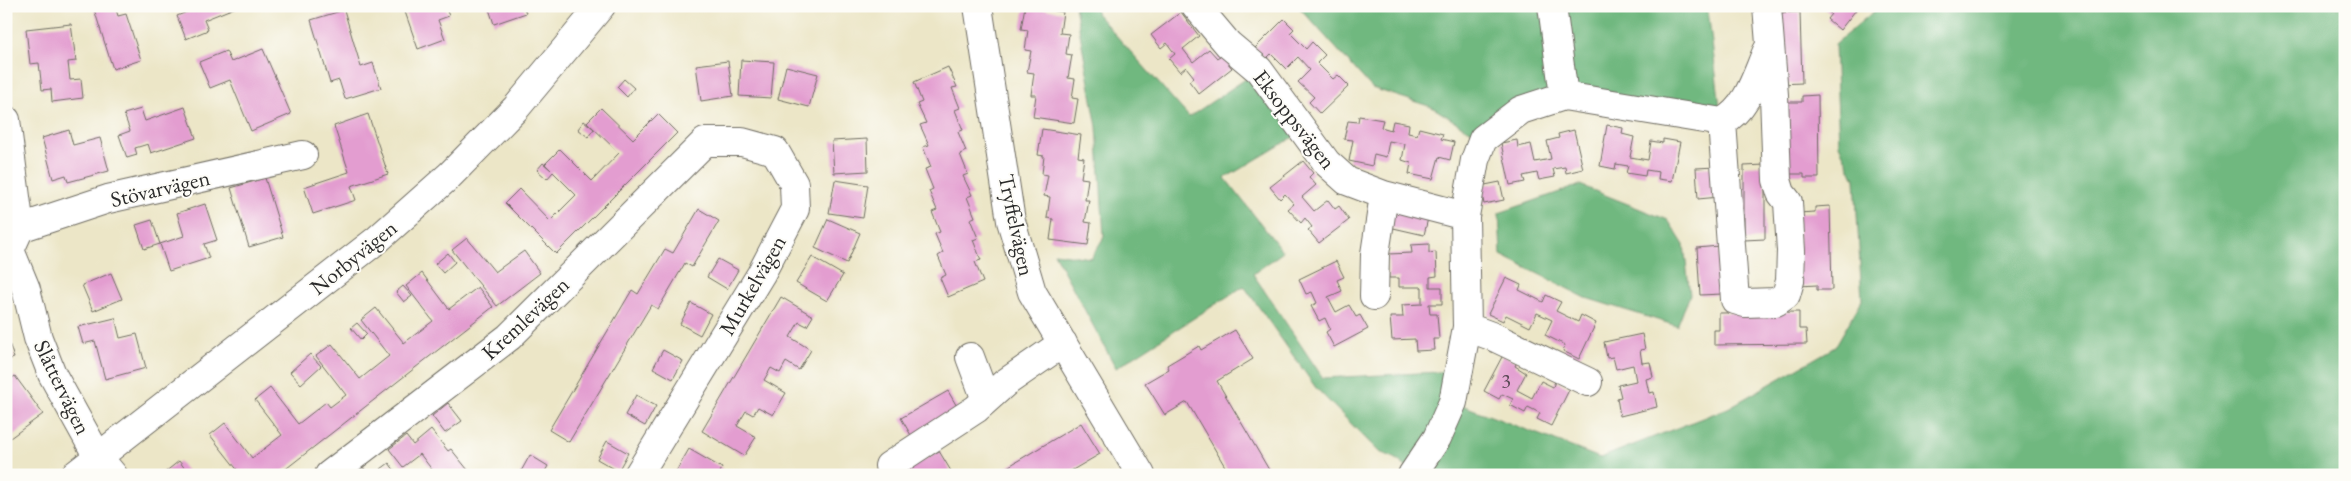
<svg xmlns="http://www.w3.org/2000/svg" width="2351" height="481" font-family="'EB Garamond',serif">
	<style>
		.forest { fill: #6fb87f; stroke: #4d7255 }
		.building { fill: #e39dd0 }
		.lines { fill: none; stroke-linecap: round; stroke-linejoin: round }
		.minor-casing { stroke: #6f6c62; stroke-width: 30 }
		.minor { stroke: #fff; stroke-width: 28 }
		.labels { text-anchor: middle; stroke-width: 4; stroke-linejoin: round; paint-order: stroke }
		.number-label { font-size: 20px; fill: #594854 }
		.street-label { font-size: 22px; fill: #2b2b2b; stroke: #fdfcf7 }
	</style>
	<rect width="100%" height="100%" fill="#fdfcf7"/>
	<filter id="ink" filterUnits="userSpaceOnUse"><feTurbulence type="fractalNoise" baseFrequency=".02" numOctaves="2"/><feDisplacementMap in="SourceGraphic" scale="10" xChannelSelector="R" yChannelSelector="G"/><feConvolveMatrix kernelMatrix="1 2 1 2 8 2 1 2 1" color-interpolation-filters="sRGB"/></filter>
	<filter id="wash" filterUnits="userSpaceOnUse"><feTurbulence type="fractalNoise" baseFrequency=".0096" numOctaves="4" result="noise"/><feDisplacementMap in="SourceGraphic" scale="20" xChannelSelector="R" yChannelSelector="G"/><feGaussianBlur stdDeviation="1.12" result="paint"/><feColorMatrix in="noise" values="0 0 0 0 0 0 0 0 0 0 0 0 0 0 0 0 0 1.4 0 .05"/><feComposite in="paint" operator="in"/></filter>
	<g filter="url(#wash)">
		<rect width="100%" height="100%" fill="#ece6c7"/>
		<path class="forest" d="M1075 6H1098L1096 13 1189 117 1259 70 1304 131 1225 178 1283 252 1253 274 1323 378 1459 371 1454 402 1600 458 1728 408 1835 347 1862 300 1855 179 1839 145 1835 44 1880 6H2345V475H1416L1395 458 1379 452 1316 388 1244 286 1116 368 1054 253 1091 258 1104 237 1097 127Z
			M1298 6H1604L1708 11 1722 122 1564 96 1483 139 1432 107 1372 88Z
			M1580 185 1668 220 1684 245 1690 295 1677 326 1586 298 1501 255 1499 213Z"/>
		<g id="blocks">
			<path class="building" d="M93 6H115L118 16 126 14 141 60 113 69Z
				M193 6H239L204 20 208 30 186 39 177 16 194 9Z
				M403 6H445L449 16 438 20 445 39 418 49Z
				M488 6H523L526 13 494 24Z
				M1025 6 1063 12 1060 33 1069 34 1066 54 1072 55 1068 78 1075 79 1072 98 1078 99 1074 123 1033 117 1036 95H1031L1034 73 1027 72 1031 51 1025 50 1028 30 1021 29Z
				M1734 6H1756V8L1734 9Z
				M1821 6H1859L1840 30 1827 19 1831 14Z
				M344 10 361 67 373 63 381 88 345 99 339 80 330 83 311 20Z
				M1181 12 1199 36 1183 49 1193 62 1209 49 1217 58 1221 55 1232 68 1199 94 1189 81 1194 77 1186 67 1180 72 1169 59 1175 54 1167 43 1161 48 1151 35Z
				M1800 12 1802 83 1780 84 1777 13Z
				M1284 19 1294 29 1290 33 1306 49 1312 42 1325 55 1317 63 1333 79 1338 75 1349 86 1320 114 1309 102 1314 97 1298 82 1310 70 1298 57 1286 69 1271 54 1266 59 1255 48Z
				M71 24 76 61 68 62 70 80 81 79 83 98 52 102 51 89 42 90 39 63 30 64 26 29Z
				M263 49 291 114 251 131 230 80 210 88 199 62 226 51 231 62Z
				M741 60 774 62 771 98 739 96Z
				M728 61 733 96 701 101 696 65Z
				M786 66 818 74 809 107 778 99Z
				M948 67 957 87 952 88 960 108 955 110 963 130 958 132 966 151 960 154 968 174 963 176 972 195 967 197 975 217 970 219 978 238 973 240 981 260 975 262 983 282 948 297 940 278 946 275 938 256 943 253 935 234 940 232 932 212 937 210 929 191 933 189 925 169 931 167 923 147 929 145 920 125 926 123 917 104 922 102 914 82Z
				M624 79 634 88 627 97 617 87Z
				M1818 95 1819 178H1804V174H1787L1785 102H1802V96Z
				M185 107 196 138 151 153 148 144 135 148 137 155 127 158 119 135 130 131 124 114 141 109 145 121Z
				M601 108 633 139 658 114 677 133 556 254 505 203 519 189 550 221 576 195 553 172 547 179 537 170 543 163 551 170 545 164 560 149 592 181 619 153 587 122Z
				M368 114 388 174 351 186 356 200 313 214 304 187 349 172 334 126Z
				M1359 116 1383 120 1381 127 1391 130 1393 121 1409 124 1408 133 1417 135 1419 128 1443 134 1441 139 1454 142 1450 160 1439 157 1433 179 1409 174 1411 163 1402 160 1405 144 1389 141 1386 157 1374 154 1372 166 1349 161 1353 140 1344 139 1348 121 1358 122Z
				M584 121 594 129 588 137 578 129Z
				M1607 125 1623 128 1622 134 1634 137 1630 157 1648 160 1651 141 1663 143V139L1680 142 1672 181 1658 179 1659 172 1646 170 1645 176 1626 173 1628 166 1616 164 1615 169 1600 166Z
				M1042 129 1081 135 1078 157 1084 158 1081 178 1088 179 1085 200H1089L1085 222 1091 223 1088 245 1050 240 1053 219 1047 218 1050 197 1044 196 1048 175 1042 174 1044 156 1038 155Z
				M69 130 73 145 100 138 109 171 68 182 66 175 53 179 42 138Z
				M1574 130 1583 169 1566 173 1565 167 1553 169 1555 177 1539 180 1537 173 1523 176 1525 182 1510 185 1501 143 1517 140 1518 147 1531 144 1535 162 1551 159 1547 141 1559 138 1558 134Z
				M867 139 868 171 834 173 832 141Z
				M1303 161 1313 173 1309 177 1316 185 1302 197 1314 211 1328 200 1335 209 1339 206 1349 220 1319 243 1308 230 1312 227 1305 218 1301 223 1288 209 1294 204 1285 194 1280 199 1270 187Z
				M1765 165V239L1744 240V166Z
				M1716 167 1719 197 1698 199 1696 168Z
				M265 178 283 237 249 247 231 188Z
				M835 180 868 185 863 218 829 213Z
				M1500 182 1504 200 1484 204 1480 186Z
				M205 204 217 240 204 244 209 258 169 271 160 244 144 249 136 225 152 220 160 244 184 236 177 213Z
				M1394 206 1429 214 1424 235 1389 227Z
				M1830 206 1832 290H1817V285L1799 286 1798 213 1815 212V207Z
				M699 209 719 221 692 267 685 263 658 309 651 305 569 442 549 430 632 290 638 294 665 249 673 253Z
				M828 219 860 233 847 263 815 248Z
				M467 238 495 272 524 251 540 273 497 306 452 250Z
				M1429 244V253L1436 252 1437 276 1430 277V287H1442V304H1429L1430 314H1437L1439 339H1433L1434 350 1416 351 1415 339 1392 340 1390 317H1403L1402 305 1422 304V287H1399V278H1389L1388 254 1412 253 1411 245Z
				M1719 246 1722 294 1700 295 1697 248Z
				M448 253 455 262 443 273 435 264Z
				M812 257 843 275 827 301 796 283Z
				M718 259 738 270 727 289 707 277Z
				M1336 261 1344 277 1337 280 1342 291 1328 297 1336 312 1349 305 1356 317 1360 315 1368 329 1334 347 1326 332 1330 329 1325 318 1319 321 1311 306 1317 303 1312 292 1306 294 1299 279Z
				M111 273 122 299 93 311 82 285Z
				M422 273 449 309 478 287 493 307 278 475H235L239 472 210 435 225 423 252 458 282 435 255 400 270 388 298 424 326 402 330 407 346 395 316 356 332 344 360 379 389 356 361 320 376 308 404 343 433 321 406 286Z
				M1506 278 1521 285 1519 290 1543 302 1546 295 1561 302 1556 311 1578 322 1581 315 1596 323 1579 359 1563 351 1565 345 1545 335 1552 320 1537 313 1530 327 1506 315 1503 321 1488 314Z
				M403 286 412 296 404 302 396 292Z
				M781 297 813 316 807 326 799 322 790 337 811 350 799 370 786 362 780 373 771 368 764 380 786 393 773 415 758 407 753 415 746 411 737 426 756 437 744 456 702 431Z
				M691 303 711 314 700 335 680 324Z
				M1799 312V329H1806L1807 344 1714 345V330H1719V313Z
				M115 318 120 338 137 334 146 368 105 379 95 341 83 344 78 327Z
				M357 323 367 334 361 340 351 328Z
				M1235 330 1253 359 1217 381 1272 475H1230L1187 402 1165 415 1145 383 1169 369 1167 365 1199 346 1201 350Z
				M6 334 14 358 6 360Z
				M1642 334 1645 349 1640 350 1642 363 1650 362 1653 377 1646 379 1649 393 1654 392 1657 407 1620 416 1617 398 1621 397 1618 385 1636 381 1633 365 1616 369 1613 357 1607 358 1604 342Z
				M663 350 683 361 673 379 653 368Z
				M310 354 321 366 301 384 290 372Z
				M1503 355 1517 362 1515 366 1526 373 1517 390 1532 398 1541 381 1553 387 1555 381 1570 388 1551 426 1537 419 1540 413 1528 407 1525 413 1510 405 1513 399 1502 394 1499 399 1484 391Z
				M15 376 43 414 6 441V382Z
				M948 391 959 410 912 437 901 418Z
				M636 395 656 406 645 426 625 415Z
				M448 403 462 421 445 433 432 416Z
				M1081 423 1100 454 1064 475H994Z
				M431 430 448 451 451 449 472 475H436L420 454 403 467 389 449 406 436 413 445Z
				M607 441 628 453 618 471 597 459Z
				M689 449 722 468 719 475H674Z
				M939 451 951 471 944 475H898Z
				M530 455 548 466 543 475H519Z
				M179 461 190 475H165L164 473Z
				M389 463 398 475H373Z
				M364 468 369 475H355Z"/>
		</g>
	</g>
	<g filter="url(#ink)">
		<use href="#blocks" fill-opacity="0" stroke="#6f6c62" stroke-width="1"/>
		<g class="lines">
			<defs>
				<path id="minor" d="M978 6 1011 221 1032 292 1141 475
					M1196 6 1228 44 1259 70 1327 163 1347 181 1384 195 1465 216
					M1552 6 1564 96
					M6 120 20 228 10 250 26 289 38 338 52 374 98 457 113 475
					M1722 122 1735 300 1745 303 1776 302 1786 295 1790 281 1791 251 1788 202 1781 193 1777 180 1774 95 1767 6
					M1722 122C1748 108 1756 76 1767 51
					M20 228 108 199 303 155
					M1374 296 1375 254 1384 195
					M1467 327 1494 337 1588 382
					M970 357 986 400
					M889 466 976 409 1005 383 1063 343
					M75 475 378 239 450 175 516 108 601 6
					M329 475 509 337 705 142H742L775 151 794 184 795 209 761 274 638 475
					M1412 475 1437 438 1453 402 1467 327 1465 216 1475 160 1483 139 1521 110 1564 96 1722 122"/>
			</defs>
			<use href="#minor" class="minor-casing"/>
			<use href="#minor" class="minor"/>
		</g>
	</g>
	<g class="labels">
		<g class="number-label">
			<text x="1506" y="388">3</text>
		</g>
		<g class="street-label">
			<text transform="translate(1295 119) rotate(52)" y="8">Eksoppsvägen</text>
			<text transform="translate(160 188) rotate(-13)" y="8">Stövarvägen</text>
			<text transform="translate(1017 225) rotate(78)" y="8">Tryffelvägen</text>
			<text transform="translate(353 257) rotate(-39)" y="8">Norbyvägen</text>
			<text transform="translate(752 285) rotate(-60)" y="8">Murkelvägen</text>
			<text transform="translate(525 318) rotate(-43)" y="8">Kremlevägen</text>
			<text transform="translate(63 387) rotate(64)" y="8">Slåttervägen</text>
		</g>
	</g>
	<rect width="2351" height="481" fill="none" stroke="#fdfcf7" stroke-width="25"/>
</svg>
